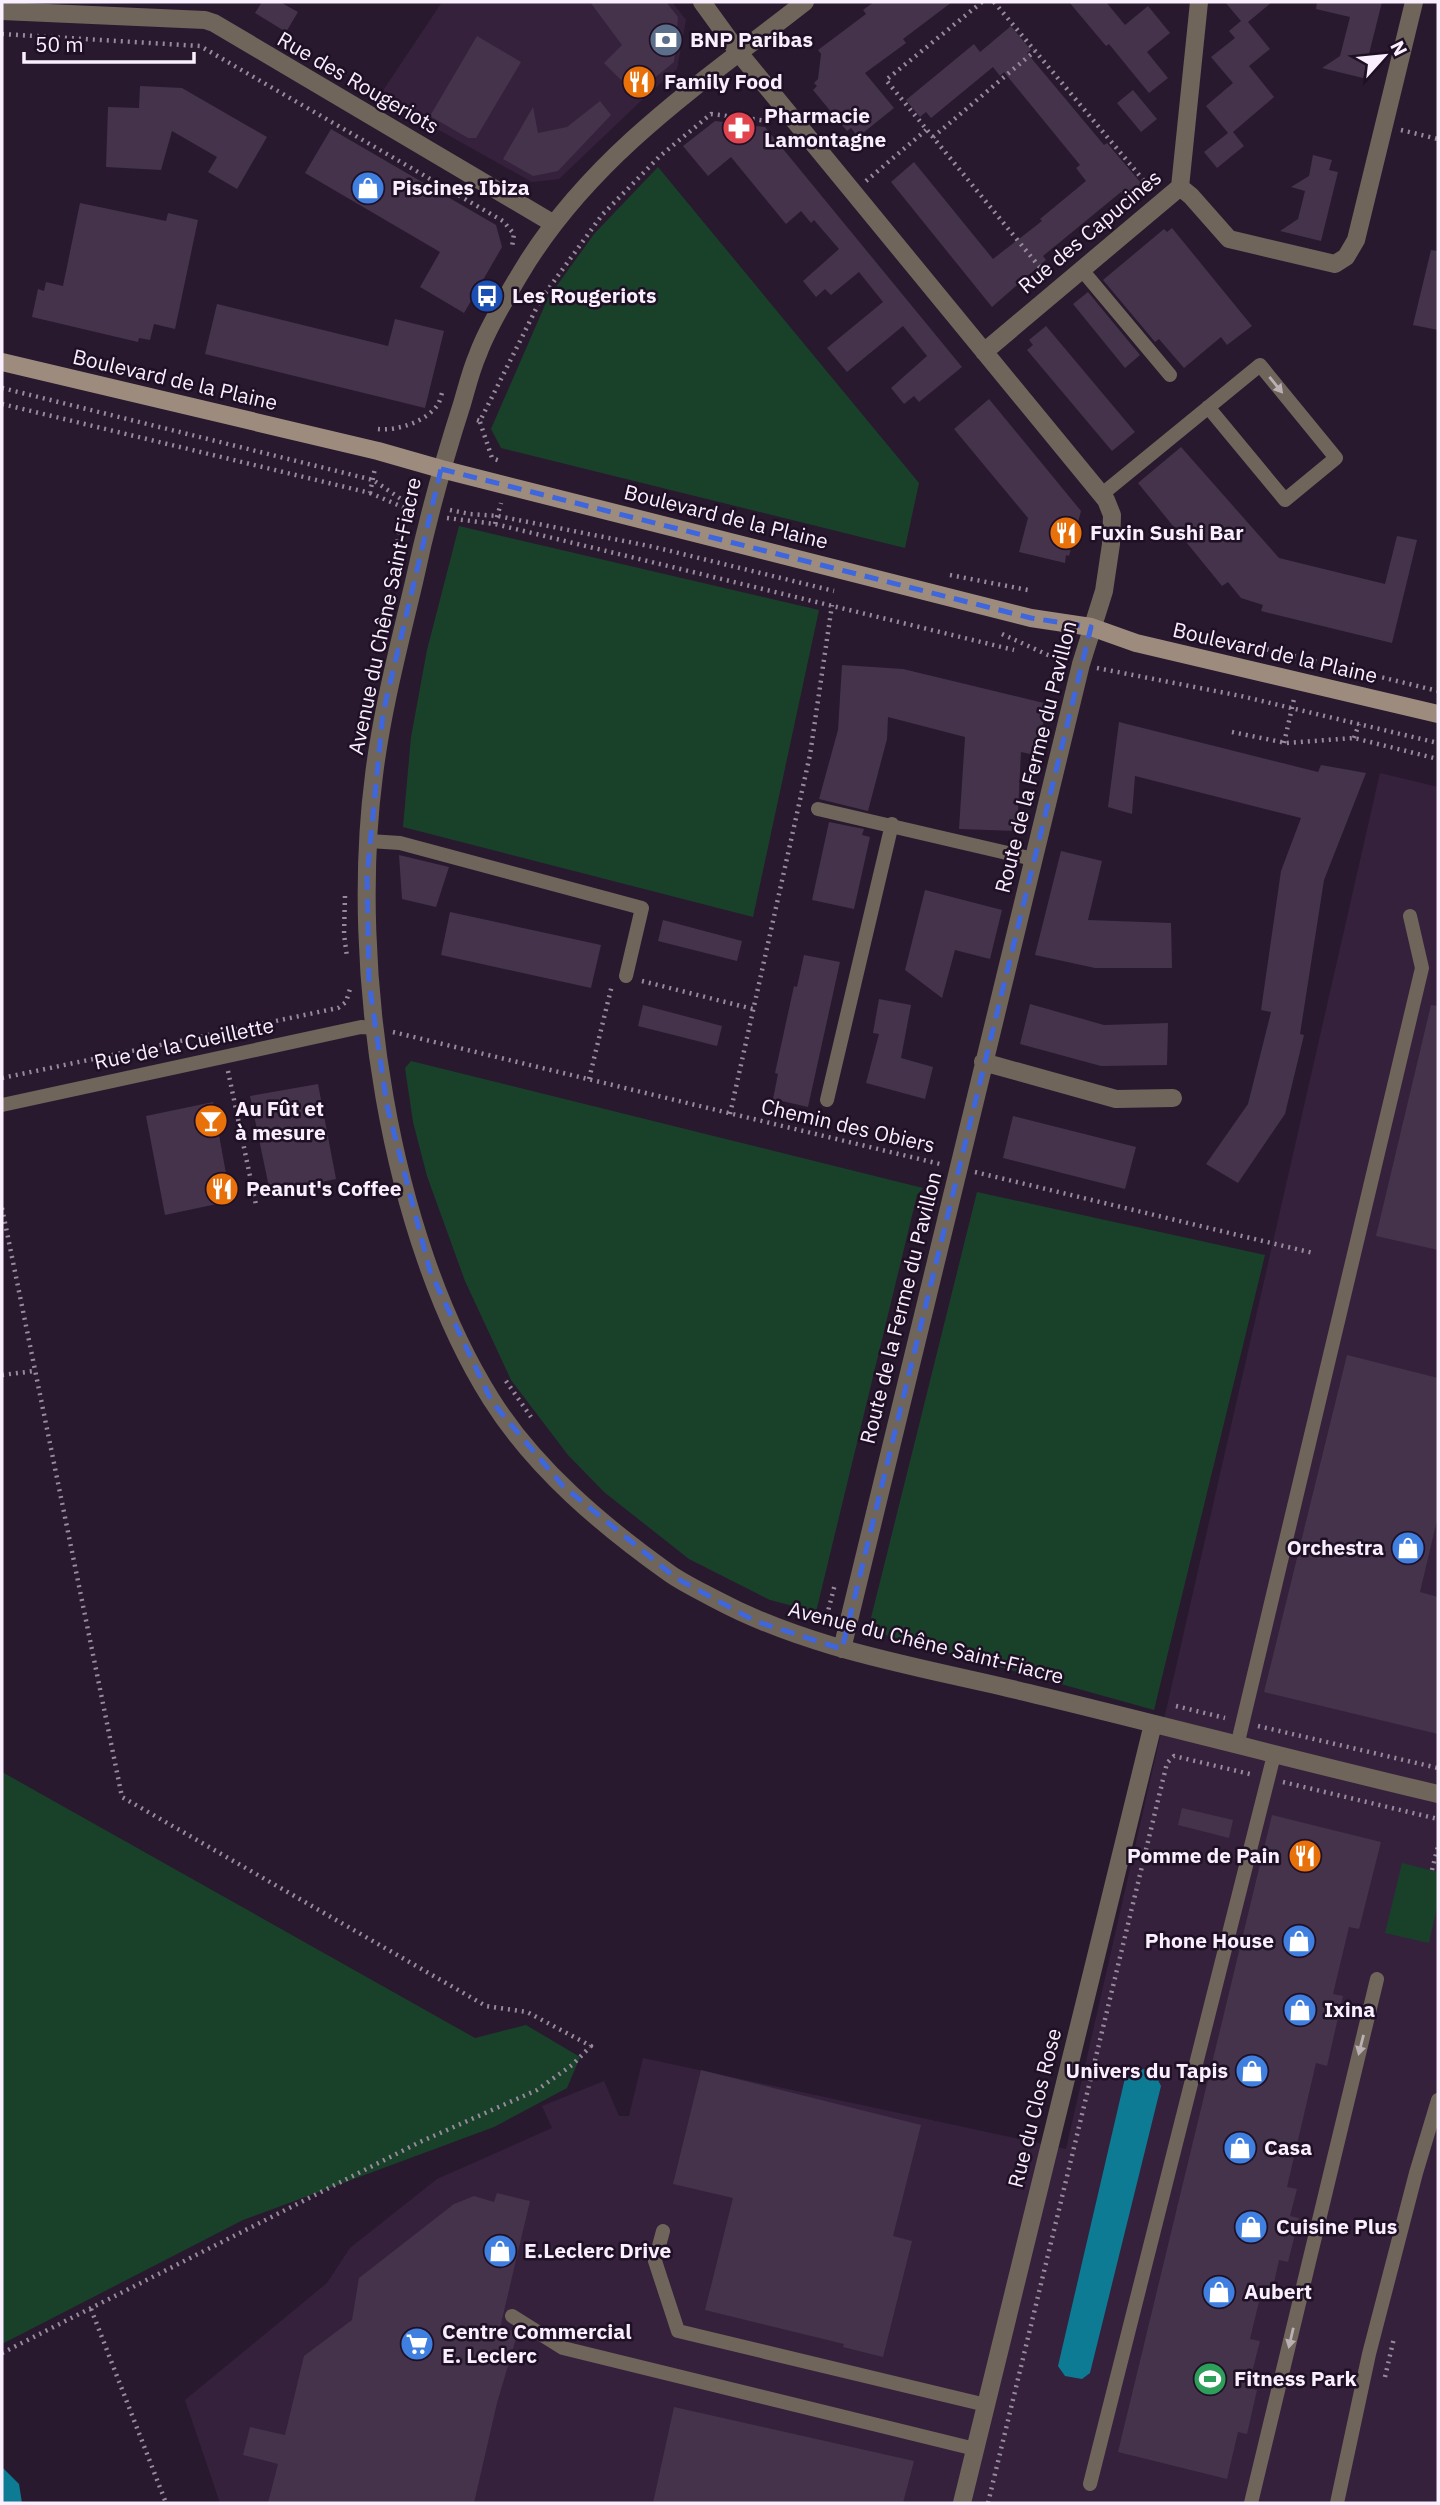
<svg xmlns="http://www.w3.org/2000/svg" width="1440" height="2505" font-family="'IBM Plex Sans',sans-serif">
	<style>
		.built { fill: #35213c }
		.green { fill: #19412a }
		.water { fill: #0e7b94 }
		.building { fill: #44334a }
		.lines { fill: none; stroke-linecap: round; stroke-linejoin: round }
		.path { stroke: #978a9c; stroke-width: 4.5; stroke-dasharray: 2 5; stroke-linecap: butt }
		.lane { stroke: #70655b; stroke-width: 14 }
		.street { stroke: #70655b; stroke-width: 18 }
		.secondary { stroke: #9d8c7d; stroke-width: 18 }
		.oneway { fill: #bbb1b5 }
		.marked { fill: none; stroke: #3e66de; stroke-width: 5; stroke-dasharray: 14 9; stroke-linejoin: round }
		.labels { text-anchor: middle; stroke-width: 5; stroke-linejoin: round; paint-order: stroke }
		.poi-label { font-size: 21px; font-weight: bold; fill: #f9effe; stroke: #1f1025; text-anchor: start }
		.street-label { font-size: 21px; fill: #f9effe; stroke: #1f1025 }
	</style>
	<rect width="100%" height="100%" fill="#29192f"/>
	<path class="built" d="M442 2H672L686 20 677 69 643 99 559 179 532 182 432 126 382 92Z
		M1380 773 1438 787V2503H220L185 2400 327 2283 350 2248 437 2179 552 2128 542 2106 604 2081 619 2116H629L643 2058 1066 2149Z"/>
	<path class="green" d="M658 167 919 483 905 548 501 448 491 429 548 298 594 234Z
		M459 526 819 610 753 917 403 827 411 737 427 650Z
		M411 1061 923 1188 917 1195 816 1612 770 1600 689 1559 604 1492 568 1455 511 1380 465 1281 427 1176 413 1122 405 1068Z
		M977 1192 1265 1255 1154 1710 868 1630Z
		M2 1772 475 2038 526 2025 580 2057 567 2088 494 2127 243 2220 2 2344Z
		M1402 1863 1438 1872V1903L1429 1943 1385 1933Z"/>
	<path class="water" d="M1146 2069 1156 2076 1161 2086 1090 2373 1082 2379 1065 2376 1058 2366 1125 2078 1134 2070Z
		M2 2467 19 2484 22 2503H2Z"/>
	<path class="building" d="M262 2H280L298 12 286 32 255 13Z
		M590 2H666L678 17 674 62 635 94 604 63 622 45Z
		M874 2H952L903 39 906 43 865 73 894 108 858 137 851 128 847 131 813 90 817 86 814 83 818 79 821 54 818 50 866 14 863 10Z
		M1069 2H1106L1125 25 1148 6 1170 33 1147 52 1168 78 1149 93 1109 44 1106 46Z
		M1225 2H1272L1248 22 1270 49 1249 66 1274 97 1233 132 1244 146 1217 168 1204 152 1228 133 1206 106 1233 83 1211 57 1235 38 1229 31 1241 21Z
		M1317 2H1382L1363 78 1322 68 1340 56 1350 17 1316 9Z
		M1011 26 1031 50 1027 53 1104 145 1107 143 1147 190 1131 203 1121 192 1043 256 1046 260 992 307 891 182 914 162 993 259 1042 221 1040 219 1086 181 1076 168 1080 165 1004 72 1000 76 993 67 931 118 926 112 920 117 906 100 974 44 980 52Z
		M477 36 521 62 476 138H468L430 116Z
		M140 86 182 88 267 137 237 189 208 172 217 157 172 131 161 170 106 167 108 107 139 108Z
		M1133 90 1157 119 1141 132 1117 103Z
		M600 101 611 115 558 171 533 176 503 159 533 107 538 133 567 127Z
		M715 121 765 127 962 367 919 402 914 396 904 404 891 388 927 356 903 326 847 372 827 348 883 302 859 272 831 295 825 289 816 297 803 281 839 249 814 220 811 223 801 211 786 224 731 157 708 176 683 146Z
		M331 129 496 225 502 247 464 313 420 287 440 252 305 173Z
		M1313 155 1332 160 1329 170 1338 172 1321 241 1280 231 1298 219 1305 191 1291 187 1309 176Z
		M80 203 166 221 168 213 198 220 175 329 154 324 150 340 139 338 138 342 32 317 38 289 44 291 46 282 63 286Z
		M1172 228 1252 326 1227 345 1221 337 1184 368 1159 339 1155 342 1103 280 1164 229 1167 232Z
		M1431 250 1438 251V330L1413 325Z
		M1088 292 1140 355 1125 368 1073 304Z
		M217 304 388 346 395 319 444 331 425 408 205 354Z
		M1046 326 1135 432 1112 451 1027 350 1033 345 1029 340Z
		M989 399 1081 511 1069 556 1066 555 1065 563 1019 552 1028 518 954 429Z
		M1181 447 1279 558 1385 584 1397 536 1417 540 1392 643 1261 611 1263 605 1241 598 1228 582 1222 586 1138 483Z
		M842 665 903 669 1048 704 1035 755 1021 752 1017 831 959 829 965 737 888 717 887 739 868 811 819 799 838 730Z
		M1119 722 1318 772 1321 765 1366 773 1324 880 1300 1034 1304 1035 1285 1114 1238 1183 1206 1164 1248 1104 1271 1012 1261 1010 1281 871 1301 818 1135 776 1132 814 1108 807Z
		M829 822 864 829 862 835 870 837 854 909 812 900Z
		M1061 851 1102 861 1088 920 1171 923 1172 968H1095L1035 955Z
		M399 855 449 867 436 907 402 899Z
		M925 890 1002 910 990 959 955 950 942 998 905 970Z
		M450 912 601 945 591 988 441 955Z
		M663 920 742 941 737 961 658 941Z
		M804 955 840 962 808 1107 773 1099 778 1074 775 1073 794 986 797 987Z
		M879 999 911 1005 901 1058 933 1067 925 1099 866 1083 879 1034 873 1033Z
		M1030 1004 1104 1025 1168 1023 1167 1065 1101 1066 1020 1044Z
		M643 1005 722 1026 717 1046 638 1026Z
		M1431 1005 1438 1006V1250L1376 1236Z
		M318 1084 336 1179 270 1192 250 1096Z
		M213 1102 231 1201 165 1215 146 1116Z
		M1013 1116 1136 1147 1125 1189 1003 1158Z
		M1347 1355 1438 1378V1516L1420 1592 1438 1597V1734L1264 1692Z
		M1182 1808 1233 1820 1229 1838 1178 1825Z
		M1272 1815 1381 1842 1359 1929 1349 1927 1333 1994 1343 1996 1327 2066 1316 2063 1287 2187 1297 2189 1290 2216 1299 2218 1288 2262 1279 2260 1273 2287 1263 2285 1250 2339 1260 2341 1248 2388 1257 2390 1247 2434 1238 2432 1227 2479 1118 2452Z
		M701 2070 921 2125 893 2236 912 2241 883 2357 843 2347 844 2344 705 2310 733 2198 673 2184Z
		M497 2193 530 2201 500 2328 518 2332 497 2403 474 2503H268L278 2464 243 2455 250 2427 285 2435 304 2356 352 2320 359 2278 454 2204 474 2196 494 2202Z
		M674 2407 914 2461 903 2503H653Z"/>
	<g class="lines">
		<path class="path" d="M982 2 886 80 1047 276
			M994 2 1150 188
			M2 34 200 46 503 221 514 234 512 247
			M1401 130 1438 139
			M933 137 1035 51
			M866 181 926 130
			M2 388 373 480 404 501 414 503
			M2 404 370 493 375 468
			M477 420 480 421 541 299 602 215 660 156 711 114 768 121 770 124
			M480 422 492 458 500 461
			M378 429C397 431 424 422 436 407 440 403 441 395 443 390
			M370 493 405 508
			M450 510 470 514 498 516 654 547 834 591
			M447 518 495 524 1014 650
			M495 524 501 503
			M950 575 1028 590
			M384 610 404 508
			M1002 634 1048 655 1065 660
			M1253 646 1438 691
			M1097 668 1241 696 1438 743
			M1232 732 1286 743 1354 738 1438 759
			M1354 738 1359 724
			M1284 743 1294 699
			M345 896 344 934 347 957
			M642 981 753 1009
			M393 1032 940 1164
			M228 1071 256 1205
			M2 1078 338 1008 346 1002 350 989
			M589 1079 612 985
			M730 1114 810 755 832 605
			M975 1172 1313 1253
			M2 1208 122 1797 486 2006 527 2012 591 2046 572 2065 537 2090 420 2142 2 2353
			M2 1375 34 1371
			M506 1381 531 1417
			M825 1623 835 1584
			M1176 1706 1225 1718
			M1258 1726 1438 1768
			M1283 1782 1438 1819
			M1432 1870 1438 1846
			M91 2309 166 2503
			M1385 2377 1394 2338
			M988 2503 1167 1763 1174 1756 1254 1775"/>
		<path class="lane" d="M1082 270 1170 375
			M1101 495 1260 365 1336 458 1285 500 1208 407
			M818 809 1033 859
			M369 841 400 843 642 908 626 976
			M827 1100 892 824
			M2 1105 361 1027 376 1028
			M1237 1746 1422 968 1410 916
			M663 2231 655 2261 678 2331 986 2405
			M512 2316 563 2348 975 2449
			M1090 2484 1274 1755
			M1251 2503 1377 1979
			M1337 2503 1369 2354 1416 2173 1438 2100"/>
		<path class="street" d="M702 2 739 53 1106 500 1112 515 1111 544 1104 591 1081 664 842 1649
			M805 2C704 81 599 150 528 261 512 287 488 327 478 354 471 370 467 387 462 404 443 463 427 521 414 582 399 646 382 710 374 775 349 966 388 1235 491 1399 535 1469 603 1526 669 1573 683 1583 700 1591 715 1599 812 1651 923 1667 1029 1693 1166 1726 1302 1762 1438 1794
			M2 11 205 20 214 23 554 224
			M1180 187 1191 196 1229 239 1335 264 1346 257 1356 240 1414 2
			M984 352 1180 187 1199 2
			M983 1062 1116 1099 1173 1098
			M962 2503 1153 1724"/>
		<path class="secondary" d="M2 362 378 451 441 469 1031 618 1091 627 1136 643 1438 714"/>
	</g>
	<defs><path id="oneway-solid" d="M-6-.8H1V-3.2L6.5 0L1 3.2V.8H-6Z" transform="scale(1.75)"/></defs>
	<g class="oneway">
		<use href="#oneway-solid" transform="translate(1276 385) rotate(51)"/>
		<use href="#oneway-solid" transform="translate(1361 2045) rotate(104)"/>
		<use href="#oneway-solid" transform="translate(1291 2338) rotate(103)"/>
	</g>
	<path class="marked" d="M441 469 1031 618 1091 627 842 1649 755 1621 676 1578 563 1486 492 1402 430 1271 387 1106 369 982 367 876 383 713Z"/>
	<defs>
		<symbol id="bank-disc" viewBox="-11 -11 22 22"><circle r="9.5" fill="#5c6f8a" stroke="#1f1025"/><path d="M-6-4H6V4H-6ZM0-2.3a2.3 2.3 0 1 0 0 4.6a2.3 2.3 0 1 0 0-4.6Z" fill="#fff"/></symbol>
		<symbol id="restaurant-disc" viewBox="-11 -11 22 22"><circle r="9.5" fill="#e8710a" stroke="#1f1025"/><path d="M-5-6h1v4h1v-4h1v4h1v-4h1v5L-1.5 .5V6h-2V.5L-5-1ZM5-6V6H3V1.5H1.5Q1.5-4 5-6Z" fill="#fff"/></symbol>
		<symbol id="pharmacy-disc" viewBox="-11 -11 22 22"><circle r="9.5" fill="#e0444e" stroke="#1f1025"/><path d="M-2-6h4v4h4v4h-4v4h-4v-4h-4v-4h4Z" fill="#fff"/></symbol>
		<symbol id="shop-disc" viewBox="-11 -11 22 22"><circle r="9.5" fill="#3f7fe0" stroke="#1f1025"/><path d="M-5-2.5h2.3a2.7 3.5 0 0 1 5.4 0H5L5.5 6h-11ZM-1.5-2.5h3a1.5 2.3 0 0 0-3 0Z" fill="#fff"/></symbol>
		<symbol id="bus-disc" viewBox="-11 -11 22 22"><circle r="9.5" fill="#1a4fb4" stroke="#1f1025"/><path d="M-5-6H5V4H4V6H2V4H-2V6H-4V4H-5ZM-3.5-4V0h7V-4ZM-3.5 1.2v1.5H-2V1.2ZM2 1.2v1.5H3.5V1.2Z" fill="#fff"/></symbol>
		<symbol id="bar-disc" viewBox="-11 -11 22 22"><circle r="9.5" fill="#e8710a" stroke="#1f1025"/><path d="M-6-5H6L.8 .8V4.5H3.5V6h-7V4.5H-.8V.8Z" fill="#fff"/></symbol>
		<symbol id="supermarket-disc" viewBox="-11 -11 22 22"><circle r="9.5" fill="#3f7fe0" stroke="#1f1025"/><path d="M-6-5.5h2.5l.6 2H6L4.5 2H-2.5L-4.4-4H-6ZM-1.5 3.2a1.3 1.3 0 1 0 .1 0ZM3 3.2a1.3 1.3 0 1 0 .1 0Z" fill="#fff"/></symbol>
		<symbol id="stadium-disc" viewBox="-11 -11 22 22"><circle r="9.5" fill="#2e9e5b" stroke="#1f1025"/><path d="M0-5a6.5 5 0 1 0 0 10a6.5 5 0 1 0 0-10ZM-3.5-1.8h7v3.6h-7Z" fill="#fff"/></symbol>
	</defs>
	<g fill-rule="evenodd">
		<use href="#bank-disc" x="647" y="21" width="38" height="38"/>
		<use href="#restaurant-disc" x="620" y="63" width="38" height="38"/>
		<use href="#pharmacy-disc" x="720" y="109" width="38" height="38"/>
		<use href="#shop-disc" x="349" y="169" width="38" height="38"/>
		<use href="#bus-disc" x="468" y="277" width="38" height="38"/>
		<use href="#restaurant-disc" x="1047" y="514" width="38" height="38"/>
		<use href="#bar-disc" x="192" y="1102" width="38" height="38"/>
		<use href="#restaurant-disc" x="203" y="1170" width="38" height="38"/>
		<use href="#shop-disc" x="1389" y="1529" width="38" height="38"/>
		<use href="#restaurant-disc" x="1286" y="1837" width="38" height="38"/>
		<use href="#shop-disc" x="1280" y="1922" width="38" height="38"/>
		<use href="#shop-disc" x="1281" y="1991" width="38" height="38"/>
		<use href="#shop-disc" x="1233" y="2052" width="38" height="38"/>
		<use href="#shop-disc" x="1221" y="2129" width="38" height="38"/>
		<use href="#shop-disc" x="1232" y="2208" width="38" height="38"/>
		<use href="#shop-disc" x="481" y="2232" width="38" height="38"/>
		<use href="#shop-disc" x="1200" y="2273" width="38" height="38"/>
		<use href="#supermarket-disc" x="398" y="2325" width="38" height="38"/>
		<use href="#stadium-disc" x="1191" y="2360" width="38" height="38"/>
	</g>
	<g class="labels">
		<g class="poi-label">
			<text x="690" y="47">BNP Paribas</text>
			<text x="664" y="89">Family Food</text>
			<text x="764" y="123">Pharmacie<tspan x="764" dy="24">Lamontagne</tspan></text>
			<text x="392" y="195">Piscines Ibiza</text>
			<text x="512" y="303">Les Rougeriots</text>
			<text x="1090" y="540">Fuxin Sushi Bar</text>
			<text x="235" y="1116">Au Fût et<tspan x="235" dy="24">à mesure</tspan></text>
			<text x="246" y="1196">Peanut's Coffee</text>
			<text x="1384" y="1555" text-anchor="end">Orchestra</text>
			<text x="1280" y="1863" text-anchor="end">Pomme de Pain</text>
			<text x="1274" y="1948" text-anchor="end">Phone House</text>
			<text x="1324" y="2017">Ixina</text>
			<text x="1228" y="2078" text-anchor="end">Univers du Tapis</text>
			<text x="1264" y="2155">Casa</text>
			<text x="1276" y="2234">Cuisine Plus</text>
			<text x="524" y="2258">E.Leclerc Drive</text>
			<text x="1244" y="2299">Aubert</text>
			<text x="442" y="2339">Centre Commercial<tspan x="442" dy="24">E. Leclerc</tspan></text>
			<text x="1234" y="2386">Fitness Park</text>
		</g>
		<g class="street-label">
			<text transform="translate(358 83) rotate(30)" y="7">Rue des Rougeriots</text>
			<text transform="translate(1090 232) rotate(-40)" y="7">Rue des Capucines</text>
			<text transform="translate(175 380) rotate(13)" y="7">Boulevard de la Plaine</text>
			<text transform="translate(726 517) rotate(14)" y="7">Boulevard de la Plaine</text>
			<text transform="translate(385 616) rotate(-78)" y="7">Avenue du Chêne Saint-Fiacre</text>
			<text transform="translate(1275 653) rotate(13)" y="7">Boulevard de la Plaine</text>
			<text transform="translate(1036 757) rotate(-76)" y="7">Route de la Ferme du Pavillon</text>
			<text transform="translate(184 1044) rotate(-12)" y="7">Rue de la Cueillette</text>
			<text transform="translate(848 1126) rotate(13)" y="7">Chemin des Obiers</text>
			<text transform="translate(901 1308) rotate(-76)" y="7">Route de la Ferme du Pavillon</text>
			<text transform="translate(926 1643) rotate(14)" y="7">Avenue du Chêne Saint-Fiacre</text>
			<text transform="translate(1035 2108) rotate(-76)" y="7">Rue du Clos Rose</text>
		</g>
	</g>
	<rect width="1440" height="2505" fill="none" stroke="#f9effe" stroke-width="7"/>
	<g transform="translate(1384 56) rotate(63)" stroke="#1f1025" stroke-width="5" paint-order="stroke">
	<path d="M0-5L12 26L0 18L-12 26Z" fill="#f9effe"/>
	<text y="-10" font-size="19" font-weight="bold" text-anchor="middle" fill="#f9effe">N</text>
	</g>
	<path d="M24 52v10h170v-10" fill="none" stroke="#f9effe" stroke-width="3.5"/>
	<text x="35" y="52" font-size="21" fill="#f9effe" stroke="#1f1025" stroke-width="5" paint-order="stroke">50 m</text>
</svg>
